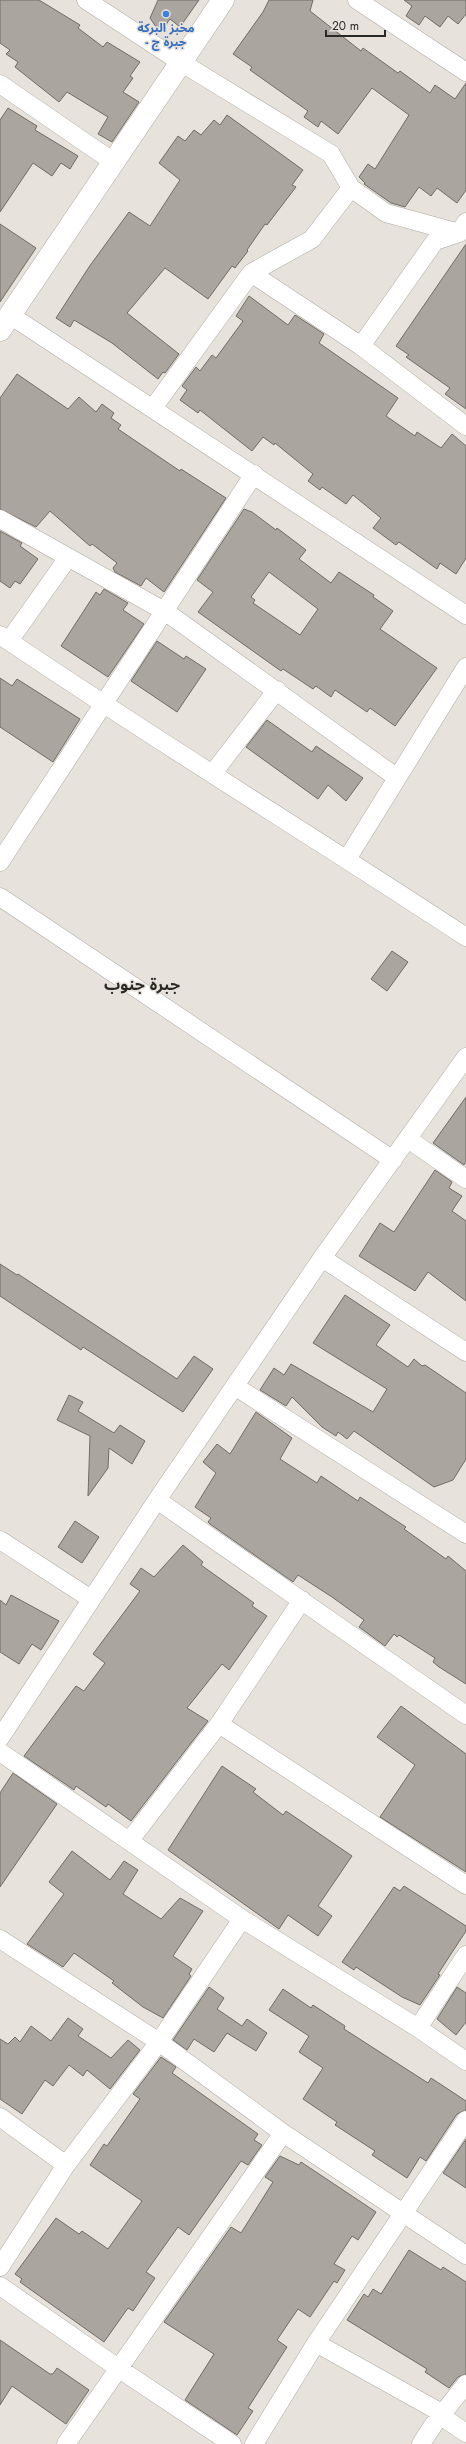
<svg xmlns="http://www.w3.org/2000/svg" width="466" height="2444" font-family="Jost,'Noto Sans Arabic',sans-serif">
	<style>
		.building { fill: #aaa69f; stroke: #716c66; fill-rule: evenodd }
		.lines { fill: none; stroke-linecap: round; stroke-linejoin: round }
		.minor-casing { stroke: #b0aba4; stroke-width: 19 }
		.tertiary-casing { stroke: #b0aba4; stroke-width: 23 }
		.minor { stroke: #fff; stroke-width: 18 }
		.tertiary { stroke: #fff; stroke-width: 22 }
		.shop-dot { fill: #3f7fe0; stroke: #e7e2db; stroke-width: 1.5 }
		.labels { text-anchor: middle; stroke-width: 3; stroke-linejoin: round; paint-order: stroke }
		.shop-label { font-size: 12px; font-weight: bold; fill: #366cbe; stroke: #e7e2db }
		.district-label { font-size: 16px; font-weight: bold; fill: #2b2926; stroke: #e7e2db }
	</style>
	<rect width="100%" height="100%" fill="#e7e2db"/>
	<path class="building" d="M0 0H39L80 25 78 28 103 47 107 42 140 62 130 76 133 78 123 92 139 102 112 142 98 134 108 117 67 92 59 102 15 67 18 62 6 54 10 50 0 43Z
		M158 0H199L180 27 170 19 160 33 150 18Z
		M269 0H313L310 11 361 51 363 48 398 73 400 71 430 93 435 85 455 99 466 83V190L457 203 437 188 431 196 419 187 405 207 391 203 364 184 365 183 359 177 368 164 375 169 409 115 372 88 338 134 321 121 318 127 304 117 308 111 250 70 252 67 233 54 263 12Z
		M404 0H466V14L458 24 448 16 440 27 425 16 419 25 406 16 412 6Z
		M8 108 37 126 35 130 78 156 70 169 61 163 52 176 33 163 0 212V120Z
		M227 115 303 170 292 185 296 187 267 225 265 224 247 250 248 251 235 268 232 266 208 299 165 268 127 313 179 354 165 373 163 372 158 379 112 343 74 320 70 327 56 318 89 267 129 212 150 226 180 180 159 163 178 136 185 141 194 130 201 135 214 120 220 125Z
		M0 224 36 248 0 302Z
		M466 244V409L445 394 450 388 406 357 409 355 396 346Z
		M249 296 288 325 295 315 324 334 319 343 398 398 386 416 415 436 417 432 441 448 452 434 466 446V558L456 574 440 563 437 569 399 542 396 545 373 528 381 518 353 495 346 504 322 487 320 490 308 481 313 474 275 443 274 445 263 437 252 451 200 410 198 413 180 400 187 390 182 386 196 367 200 371 212 355 216 358 243 321 236 316Z
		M17 374 68 409 79 397 96 412 102 404 114 413 111 418 121 425 118 429 180 471 181 469 226 498 164 592 146 578 141 586 115 572 113 568 117 563 92 544 90 546 50 511 36 527 0 509V398Z
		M244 509 252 512 276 530 277 528 306 550 299 559 331 583 339 572 374 595 373 597 393 611 380 629 437 668 395 726 370 708 367 712 335 690 331 697 316 686 313 689 283 669 281 671 198 612 213 592 197 580ZM269 572 318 609 300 635 253 603 255 600 251 597Z
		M0 531 22 543 20 546 38 559 20 584 15 581 10 588 0 581Z
		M104 589 128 603 123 610 144 624 108 677 61 646 96 592 100 595Z
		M157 641 184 659 186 656 206 669 177 712 131 681Z
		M0 678 12 686 17 679 80 719 53 762 0 727Z
		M267 720 312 752 316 746 363 778 346 801 328 785 318 799 246 747Z
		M392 951 408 962 387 991 371 979Z
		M466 1097V1162L464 1165 433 1143Z
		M435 1170 452 1182 449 1188 462 1196 452 1211 466 1221V1301L428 1272 415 1291 359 1256 380 1223 394 1232Z
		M0 1264 17 1275 18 1274 177 1379 194 1356 213 1369 183 1412 83 1347 81 1350 0 1296Z
		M345 1295 390 1325 376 1345 408 1367 414 1359 422 1366 425 1365 466 1393V1459L453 1480 434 1487 354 1431 347 1439 338 1432 336 1436 322 1427 292 1397 286 1406 260 1390 274 1368 284 1375 291 1364 373 1412 387 1389 313 1343Z
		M69 1395 83 1402 78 1411 114 1433 120 1425 145 1441 132 1464 109 1448 108 1468 88 1496 90 1436 57 1420Z
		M256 1412 292 1438 280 1459 317 1483 321 1476 358 1501 360 1497 406 1527 404 1529 446 1559 448 1556 466 1571V1684L439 1667 433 1662 435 1658 399 1635 397 1637 394 1634 385 1646 359 1627 364 1620 332 1597 298 1575 293 1582 210 1524 208 1522 211 1518 195 1507 216 1473 203 1462 217 1444 230 1454Z
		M75 1521 99 1537 82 1563 58 1547Z
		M183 1545 203 1562 201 1565 254 1603 252 1606 267 1616 229 1670 222 1664 187 1708 208 1721 131 1821 108 1804 106 1807 76 1786 74 1790 24 1756 76 1686 84 1691 105 1663 93 1654 140 1591 130 1584 141 1568 154 1577Z
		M11 1595 59 1621 41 1650 32 1644 19 1664 0 1652V1600L6 1605Z
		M401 1706 466 1754V1872L380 1817 415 1765 377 1737Z
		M222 1766 256 1789 253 1792 283 1815 286 1811 352 1856 318 1906 332 1916 318 1936 288 1915 279 1929 168 1850Z
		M13 1773 57 1804 0 1887V1793Z
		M72 1851 110 1880 124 1861 138 1870 123 1894 161 1919 180 1898 203 1911 173 1956 192 1969 189 1974 191 1976 163 2018 143 2007 112 1983 114 1981 74 1953 63 1967 27 1944 64 1894 49 1882Z
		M404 1886 466 1926V1931L438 1974 440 1975 420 2005 402 1997 356 1967 354 1970 342 1962 394 1887 400 1891Z
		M209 1987 224 1998 217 2009 242 2026 247 2019 267 2033 256 2051 227 2033 214 2052 194 2039 187 2050 173 2040Z
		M457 1987 466 1993V2022L456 2035 437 2019Z
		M283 1989 311 2008 313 2005 345 2026 344 2029 428 2083 431 2078 466 2101V2110L457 2114 426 2161 420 2157 407 2178 372 2155 375 2151 335 2125 337 2122 303 2099 323 2068 299 2052 309 2036 269 2010Z
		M68 2018 83 2029 78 2036 111 2058 128 2040 140 2050 110 2089 87 2070 83 2076 69 2065 53 2086 45 2080 22 2114 0 2099V2039L8 2044 15 2037 20 2042 31 2026 51 2041Z
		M161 2057 176 2067 172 2073 258 2134 254 2140 262 2145 248 2165 241 2161 189 2235 178 2227 146 2272 155 2278 133 2311 128 2308 104 2342 20 2282 22 2279 15 2274 56 2218 79 2234 82 2231 108 2249 142 2201 90 2165 104 2144 107 2146 140 2099 133 2094Z
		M466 2139V2188L443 2173Z
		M280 2156 299 2165 301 2162 376 2212 358 2240 352 2236 334 2264 345 2270 337 2283 334 2281 310 2317 298 2309 277 2340 287 2347 248 2408 253 2411 237 2435 185 2400 214 2354 164 2322 231 2227 241 2233 273 2182 265 2177Z
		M409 2250 441 2270 443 2267 466 2282V2374L458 2377 449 2388 425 2372 427 2369 347 2320 364 2294 368 2297 373 2289 381 2294Z
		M0 2340 50 2374H53L57 2368 89 2390 66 2424 12 2386 0 2405Z"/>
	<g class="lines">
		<defs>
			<path id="minor" d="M86 0 182 63 331 154 351 188 386 213 459 233
				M357 0 466 72
				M0 84 115 163
				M251 273 361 346 466 426
				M10 315 466 615
				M361 346 435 241 459 233 466 222
				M153 408 251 273 312 239 351 188
				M0 519 166 612 396 777
				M0 635C153 739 311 835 466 937
				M9 641 67 559
				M213 773 277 690
				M347 859 466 667
				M0 862 254 474
				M0 897 393 1160
				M408 1139 466 1179
				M322 1258 466 1352
				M236 1387 466 1534
				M157 1500 466 1715
				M0 1540 91 1599
				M219 1724 466 1885
				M0 1738 157 1500 322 1258 466 1057
				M0 1752 242 1919 418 2028 466 2061
				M130 1840 219 1724 302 1600
				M0 1939 159 2042 283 2133 466 2255
				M418 2028 466 1955
				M0 2117 66 2165
				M0 2267 66 2165 159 2042 242 1919
				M0 2286 118 2368 232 2444
				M316 2343 438 2411 441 2416 466 2433
				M66 2444 283 2133
				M254 2444 316 2343 466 2120
				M421 2444 434 2424 466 2384"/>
			<path id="tertiary" d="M0 330 223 0"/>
		</defs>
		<use href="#minor" class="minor-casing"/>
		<use href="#tertiary" class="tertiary-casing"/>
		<use href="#minor" class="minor"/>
		<use href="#tertiary" class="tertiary"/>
	</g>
	<circle class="shop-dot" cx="166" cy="14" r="4"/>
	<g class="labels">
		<g class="shop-label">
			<text x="166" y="32">مخبز البركة<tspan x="166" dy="14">- جبرة ج</tspan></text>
		</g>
		<g class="district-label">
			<text x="142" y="990">جبرة جنوب</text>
		</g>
	</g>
	<path d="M326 30v6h59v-6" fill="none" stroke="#2b2926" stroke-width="2"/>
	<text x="332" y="30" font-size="12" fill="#2b2926" stroke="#e7e2db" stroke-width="3" paint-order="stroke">20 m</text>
</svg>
